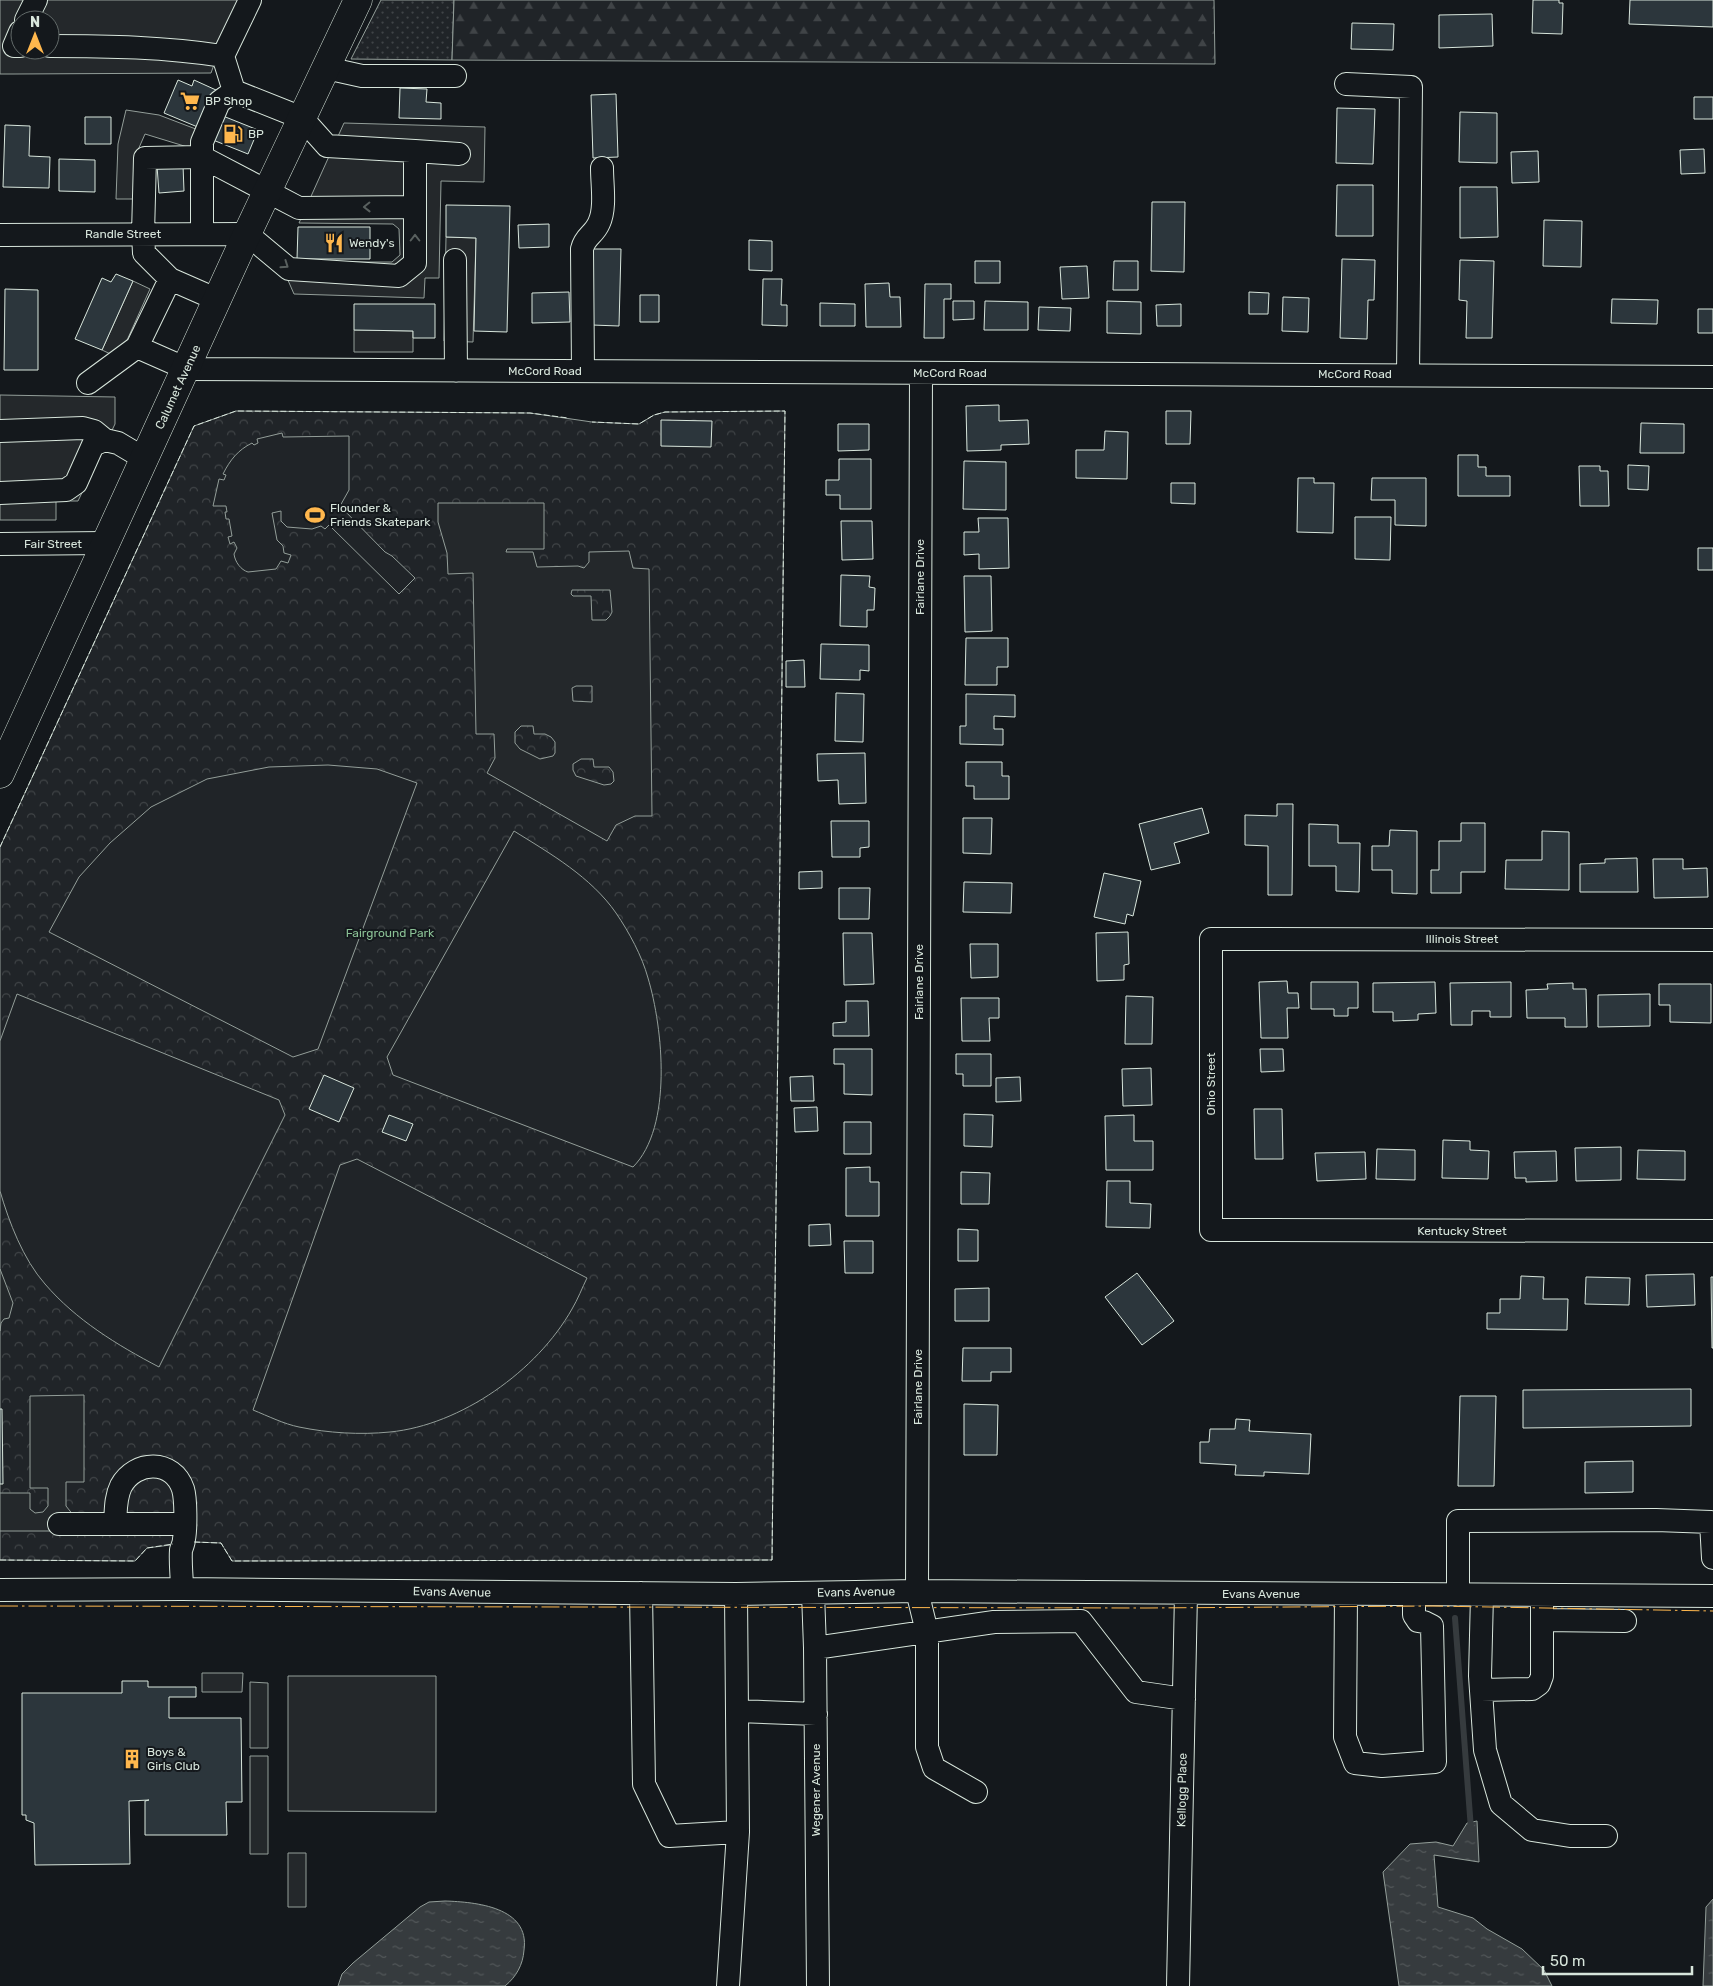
<svg xmlns="http://www.w3.org/2000/svg" width="1713" height="1986" font-family="Rubik,sans-serif">
	<style>
		.grass { fill: url(#grass-dots); stroke: #939e99 }
		.forest { fill: url(#forest-firs); stroke: #939e99 }
		.park { fill: url(#park-crowns); stroke: #939e99 }
		.pitch { fill: #202428; stroke: #939e99 }
		.parking { fill: #24282b; stroke: #939e99; fill-rule: evenodd }
		.water { fill: url(#water-ripples); stroke: #939e99 }
		.lines { fill: none; stroke-linecap: round; stroke-linejoin: round }
		.stream { stroke: #363b3e; stroke-width: 6 }
		.building { fill: #2c363c; stroke: #d8e6dc }
		.minor-casing { stroke: #d8e6dc; stroke-width: 24 }
		.major-casing { stroke: #d8e6dc; stroke-width: 29 }
		.minor { stroke: #14181c; stroke-width: 22 }
		.major { stroke: #14181c; stroke-width: 28 }
		.fence { stroke: #d8e6dc; stroke-width: 1; stroke-dasharray: 6 2.5; stroke-linecap: butt }
		.power { stroke: #ffb74d; stroke-width: 1; stroke-dasharray: 18 4 2.5 4; stroke-linecap: butt }
		.oneway { stroke: #59605f }
		.labels { text-anchor: middle; stroke-width: 4; stroke-linejoin: round; paint-order: stroke }
		.poi-label { font-size: 12px; fill: #d8e6dc; stroke: #14181c; text-anchor: start }
		.street-label { font-size: 12px; fill: #d8e6dc; stroke: #14181c }
		.park-label { font-size: 12px; fill: #8ac095; stroke: #14181c }
	</style>
	<defs>
		<pattern id="grass-dots" width="8" height="8" patternUnits="userSpaceOnUse" patternTransform="scale(1.25)"><rect width="8" height="8" fill="#202428"/><path d="M2 2h.1M6 6h.1" fill="none" stroke="#404447" stroke-width="1.8" stroke-linecap="round"/></pattern>
		<pattern id="forest-firs" width="22" height="20" patternUnits="userSpaceOnUse" patternTransform="scale(1.25)"><rect width="22" height="20" fill="#202428"/><path d="M5 1l3.5 6h-7zM16 11l3.5 6h-7z" fill="#404447"/></pattern>
		<pattern id="park-crowns" width="20" height="18" patternUnits="userSpaceOnUse" patternTransform="scale(1.25)"><rect width="20" height="18" fill="#202428"/><path d="M2 6a3 3 0 1 1 6 0M12 15a3 3 0 1 1 6 0" fill="none" stroke="#404447"/></pattern>
		<pattern id="water-ripples" width="26" height="14" patternUnits="userSpaceOnUse" patternTransform="scale(1.25)"><rect width="26" height="14" fill="#363b3e"/><path d="M2 4q2-2 4 0t4 0M15 11q2-2 4 0t4 0" fill="none" stroke="#525759"/></pattern>
	</defs>
	<rect width="100%" height="100%" fill="#14181c"/>
	<path class="grass" d="M381 0H454L452 60 351 59Z"/>
	<path class="forest" d="M454 0H1214L1215 64 452 60Z"/>
	<path class="park" d="M236 411 530 413 592 422 639 424 654 415 665 412 785 411 772 1560 232 1561 221 1543 194 1542 147 1548 135 1561 0 1560V847L194 426Z"/>
	<path class="pitch" d="M282 433 283 437 349 436V490L340 506 385 552 392 556 415 578 399 594 329 525 325 529 321 526 312 529 287 527 281 521V511L272 513 277 540 283 546 284 553 291 555 288 563 281 561 276 569 248 572C241 570 235 562 234 554L237 548 234 542 230 544 228 537 232 536 229 519H226L225 512H227L226 506H213L219 479 224 480 226 475 223 474C230 460 238 450 252 443L254 445 258 443 257 439Z
		M328 765 377 769 417 783 318 1049 293 1057 49 932 79 877 110 843 151 807 207 779 269 767Z
		M514 831C551 854 591 877 616 913 629 932 642 956 648 978 663 1028 673 1127 633 1167L393 1075 387 1057Z
		M17 994 279 1100 285 1115 159 1367C117 1345 76 1320 45 1284 23 1259 9 1222 0 1191V1041Z
		M357 1159 587 1278C582 1288 578 1299 572 1309 537 1371 461 1425 390 1432 360 1435 328 1433 299 1427 284 1424 268 1416 253 1410L340 1165Z"/>
	<path class="parking" d="M0 0H240L229 23 211 73 14 74H0ZM20 20H50V50H20Z
		M126 110 159 115 201 131 194 149 145 134 138 150 135 199H116L118 144Z
		M344 123 485 127 484 182 441 181 439 278H425L424 298 294 294 287 278 294 262H392L400 255 399 229 393 224 299 223Z
		M446 237 476 238 473 342 444 341Z
		M133 281 150 289 119 358 102 350Z
		M354 330 413 331V352H354Z
		M0 395 115 397V424L78 501H56V520H0Z
		M438 503H544V549H507L506 552H533L537 567 578 566 584 568 589 562V552L629 551 633 568 649 569 652 816H635L616 825 607 841 487 773 495 758 494 734H476L473 573 448 574 447 553 438 522ZM572 590H610L612 612 610 616 606 620H592L591 596H573L571 594ZM576 686H592V702L573 701 572 688ZM521 726H533L534 734H545L551 737 555 742V753L553 756 540 759 520 749 515 743V732ZM581 759H593L594 767H609L613 772 614 781 611 784 604 785 576 776 573 770V764Z
		M0 1269 13 1303 9 1318 4 1319 1 1323 0 1331Z
		M84 1395V1482H66V1506L86 1531H0V1493H30V1509L35 1513 43 1512 48 1506V1488H30V1396Z
		M202 1673H243L242 1692H202Z
		M288 1676H436V1812L288 1811Z
		M250 1682 268 1683V1748H250Z
		M250 1756H268V1854H250Z
		M288 1853H306V1907H288Z"/>
	<path class="water" d="M1477 1821 1479 1862 1434 1855 1438 1907 1473 1918 1487 1929 1522 1949 1544 1970 1552 1986H1399L1383 1872 1410 1844 1436 1842 1453 1846 1467 1823Z
		M1713 1899V1986H1703L1706 1907Z
		M445 1901C476 1902 530 1907 524 1950 523 1965 516 1977 505 1986H338L342 1974 353 1963 420 1907 429 1902Z"/>
	<g class="lines">
		<path class="stream" d="M1455 1618 1471 1829"/>
	</g>
	<path class="building" d="M1533 0H1559V3H1563L1562 34 1532 33Z
		M1630 0H1713V27L1629 24Z
		M1492 14 1493 46 1439 48V15Z
		M1352 23 1394 24 1393 50 1351 49Z
		M178 80 192 86 194 80 216 90 200 128 164 113Z
		M400 88 427 89 426 102 441 103V119L399 118Z
		M616 94 618 157 593 158 591 95Z
		M1694 97H1713V119H1694Z
		M1337 108 1375 109 1373 164 1336 163Z
		M1460 112 1497 113V163L1459 162Z
		M218 114 258 130 248 154 208 138Z
		M85 117H111V144H85Z
		M5 125 30 126 29 156 50 157 49 188 3 187Z
		M1704 149 1705 173 1681 174 1680 150Z
		M1538 151 1539 182 1512 183 1511 152Z
		M59 159 95 160V192L59 191Z
		M183 165 184 191 159 193 157 166Z
		M1337 185H1373V236H1336Z
		M1460 187H1497L1498 237 1460 238Z
		M1152 202H1185L1184 272 1151 271Z
		M446 205 510 206 507 332 474 331 476 238 446 237Z
		M1544 220 1582 221 1581 267 1543 266Z
		M549 224V247L519 248 518 225Z
		M298 227H370V259H297Z
		M749 240 772 241V271L749 270Z
		M593 249H621L619 326 592 325Z
		M1342 259 1375 260 1374 300H1368L1367 339 1340 338Z
		M1460 260 1494 261 1492 338H1466L1467 301 1459 300Z
		M975 261H1000V283H975Z
		M1114 261H1138V290H1113Z
		M1087 266 1089 298 1062 299 1060 267Z
		M116 274 133 281 102 350 75 339 102 278 111 282Z
		M763 279H782L781 305H787V326L762 325Z
		M889 283 890 297H900L901 327H866L865 284Z
		M925 284H951V299H944V338H924Z
		M5 289 38 290V370H4Z
		M569 292 570 322 532 323V293Z
		M1249 292 1269 293 1268 314H1249Z
		M640 295H659V322H640Z
		M1283 297 1309 298 1308 332 1282 331Z
		M1612 299 1658 300 1657 324 1611 323Z
		M953 301H974V319L953 320Z
		M985 301 1028 302V330H984Z
		M1107 301 1141 302V334L1107 333Z
		M820 303 855 304V326H820Z
		M354 304H435V338H413V331L354 330Z
		M1181 304V326H1157L1156 305Z
		M1039 307 1071 308 1070 331 1038 330Z
		M1698 309H1713V333H1698Z
		M999 405V421L1028 420 1029 444 1001 445V450L967 451 966 406Z
		M1166 411H1191L1190 444H1166Z
		M661 420 712 421 711 447 661 446Z
		M1641 423 1684 424V453H1640Z
		M838 424H869V450L838 451Z
		M1105 431 1128 432 1127 479 1076 478V450H1104Z
		M1458 455H1478V467H1486V476H1510V496H1458Z
		M839 459H871V509H840V495H826V480H839Z
		M964 461 1006 462V510L963 509Z
		M1628 465 1649 466 1648 490 1628 489Z
		M1579 466H1600V471H1608L1609 506H1580Z
		M1298 478H1314V483H1334L1333 533 1297 532Z
		M1372 478H1426V526L1395 525V500H1371Z
		M1171 483H1195V504L1171 503Z
		M1355 517H1391L1390 560 1355 559Z
		M978 518H1008L1009 568 979 569V554L964 555V532H979Z
		M841 521H872L873 559 842 560Z
		M1698 548H1713V570H1698Z
		M841 575 870 576 869 587 875 588 874 610H867V627L840 626Z
		M964 576H991L992 631 965 632Z
		M966 638H1008V667H997V685H965Z
		M821 644 869 645V671L860 670V680L820 679Z
		M804 660 805 687H786V661Z
		M836 693 864 694 863 742 835 741Z
		M966 694 1015 695V717L994 716V729H1003V745L960 744V726H966Z
		M865 753 866 803 839 804 838 780 818 781 817 754Z
		M966 762H1002V776H1009V799H974V786H966Z
		M1277 804H1293L1292 895H1268V846L1245 845V815L1277 816Z
		M1202 808 1209 833 1174 843 1180 863 1151 870 1139 824Z
		M963 818H992L991 854 963 853Z
		M831 821H869V847L860 848V857H832Z
		M1461 823H1485V872H1461V893H1431V870H1439V841H1461Z
		M1309 824 1338 825V843H1360L1359 892 1336 891V866H1309Z
		M1390 830 1417 831V894L1392 893V870H1372V846H1389Z
		M1542 831 1569 832V890L1505 889 1506 860H1542Z
		M1637 858 1638 892H1580V864L1605 863V859Z
		M1653 859H1683V869L1707 868 1708 897 1654 898Z
		M822 871V888L799 889V872Z
		M1104 873 1141 881 1133 916 1127 914 1125 924 1094 917Z
		M964 882 1012 883 1011 913 963 912Z
		M839 888H870L869 919H839Z
		M1128 932 1129 964 1124 965V980L1097 981 1096 933Z
		M843 933H872L874 984 844 985Z
		M970 944H998V977L971 978Z
		M1287 981 1288 993H1298L1299 1008H1287L1288 1038H1261L1259 982Z
		M1311 982H1358V1008H1348V1016H1334V1009H1311Z
		M1435 982 1436 1013 1418 1014V1020L1393 1021V1012H1373V983Z
		M1511 982V1017H1490V1011H1472V1025H1451L1450 983Z
		M1573 983V989H1586L1587 1027H1565V1018H1527L1526 990 1548 989 1547 984Z
		M1659 984H1711V1023L1670 1022V1005H1659Z
		M1650 994V1026L1598 1027V995Z
		M1126 996 1153 997 1152 1044H1125Z
		M961 998H999V1018H989L990 1041H962Z
		M846 1001H868L869 1036H833V1023L846 1022Z
		M834 1049H872V1095L844 1094V1064H834Z
		M1260 1049H1283L1284 1071 1261 1072Z
		M956 1054H991V1086H963V1074H956Z
		M1151 1068 1152 1105 1123 1106 1122 1069Z
		M324 1075 354 1088 339 1122 309 1109Z
		M813 1076 814 1101H791L790 1077Z
		M1020 1077 1021 1101 996 1102V1078Z
		M817 1107 818 1131 795 1132 794 1108Z
		M1254 1109H1282L1283 1159H1255Z
		M964 1114 993 1115 992 1147 964 1146Z
		M389 1115 413 1124 406 1141 382 1132Z
		M1134 1115V1141H1153V1170H1106L1105 1116Z
		M844 1122H871V1154H844Z
		M1443 1140 1470 1141V1150L1489 1151 1488 1179 1442 1178Z
		M1621 1147V1180L1576 1181 1575 1148Z
		M1377 1149 1415 1150V1180L1376 1179Z
		M1638 1150 1685 1151V1180L1637 1179Z
		M1556 1151 1557 1181 1526 1182V1178H1515L1514 1152Z
		M1365 1152 1366 1179 1317 1181 1315 1153Z
		M870 1167V1182H879V1216H846V1168Z
		M961 1172 990 1173 989 1204H961Z
		M1107 1181H1130V1203L1151 1204 1150 1228 1106 1227Z
		M830 1224 831 1245 809 1246V1225Z
		M958 1229 978 1230V1261H958Z
		M844 1241H873V1273H845Z
		M1137 1273 1174 1321 1142 1345 1105 1297Z
		M1694 1274 1695 1305 1647 1307 1646 1275Z
		M1521 1276 1544 1277 1543 1299H1568L1567 1330 1487 1329V1313H1500V1299H1520Z
		M1586 1277 1630 1278 1629 1305 1585 1304Z
		M1711 1277H1713V1348H1712Z
		M989 1288V1321H955V1289Z
		M963 1348H1011V1372H991V1381H962Z
		M1691 1389V1426L1523 1428V1390Z
		M1460 1396H1496L1494 1486H1458Z
		M964 1404 998 1405 997 1455H964Z
		M0 1409H2L3 1484H0Z
		M1236 1419 1250 1420 1249 1431 1311 1434 1309 1474 1264 1472V1476L1235 1475 1236 1465 1200 1463V1442H1209L1210 1429H1235Z
		M1633 1461V1492L1585 1493V1462Z
		M122 1681H148V1687H196V1697H169V1718H241L242 1802H226L227 1835H145V1801L149 1800 129 1801 130 1864 35 1865 34 1823 26 1820V1815H22V1693H122Z"/>
	<g class="lines">
		<defs>
			<path id="minor" d="M26 20 36 0
				M20 32 14 46H20
				M50 46C108 46 165 47 223 56L250 0
				M326 68 362 76H455
				M1346 84 1411 87 1408 374
				M415 151 459 154
				M202 234V142L219 102 234 91
				M0 235 247 234 289 269 399 276 415 263V151L327 146 302 118 234 91 223 56
				M455 260 456 371
				M170 279 144 253 143 234 145 158 202 157 299 208 415 207
				M218 300 170 279 137 347 187 369 1713 377
				M583 371 582 249C585 236 594 235 599 223 606 208 602 185 602 168
				M921 373 917 1591 927 1632V1747L934 1768 976 1792
				M88 383 137 347
				M0 431 83 428 94 431 105 440
				M0 493 66 490 76 483 93 445 105 440 118 443 145 459
				M0 544 106 543
				M1713 940 1211 939V1230L1713 1231
				M59 1524H185
				M115 1524C116 1512 115 1498 121 1486 135 1460 173 1459 183 1489 186 1499 186 1529 184 1539 184 1543 182 1547 181 1550 180 1563 182 1577 182 1589
				M0 1590 182 1589 736 1594 917 1591 1713 1596
				M641 1593 644 1784 669 1836 738 1832 736 1594
				M813 1593 815 1648 818 1986
				M1346 1594 1345 1737 1355 1763 1382 1766 1435 1762 1432 1626 1424 1622 1418 1621 1414 1615V1595
				M1458 1595V1521L1656 1520 1711 1522 1713 1558
				M1482 1595 1480 1676 1485 1750 1501 1804 1532 1830 1570 1836H1606
				M1542 1620 1625 1621
				M815 1648 994 1622 1081 1621 1136 1692 1184 1699
				M1481 1690 1532 1689 1539 1684 1542 1676V1595
				M738 1711 816 1714
				M728 1986 738 1832
				M1178 1986 1186 1593"/>
			<path id="major" d="M0 774 247 234 358 0"/>
		</defs>
		<use href="#minor" class="minor-casing"/>
		<use href="#major" class="major-casing"/>
		<use href="#minor" class="minor"/>
		<use href="#major" class="major"/>
		<path class="fence" d="M0 847 194 426 236 411 530 413 568 418
			M194 1542 221 1543 232 1561 772 1560 785 411 665 412 654 415 639 424 592 422
			M0 1560 135 1561 147 1548 173 1544"/>
		<path class="power" d="M0 1606 1146 1608 1433 1606 1713 1611"/>
	</g>
	<defs><path id="oneway-chevron" d="M-2-3.5L2.5 0L-2 3.5" fill="none" stroke-width="1.6" stroke-linecap="round" stroke-linejoin="round" transform="scale(1.25)"/></defs>
	<g class="oneway">
		<use href="#oneway-chevron" transform="translate(367 207) rotate(179)"/>
		<use href="#oneway-chevron" transform="translate(415 238) rotate(-90)"/>
		<use href="#oneway-chevron" transform="translate(285 265) rotate(35)"/>
	</g>
	<defs>
		<symbol id="supermarket-bare" viewBox="-9 -9 18 18"><path d="M-6-5.5h2.5l.6 2H6L4.5 2H-2.5L-4.4-4H-6ZM-1.5 3.2a1.3 1.3 0 1 0 .1 0ZM3 3.2a1.3 1.3 0 1 0 .1 0Z" fill="#ffb74d" stroke="#14181c" stroke-width="2.5" paint-order="stroke"/></symbol>
		<symbol id="fuel-bare" viewBox="-9 -9 18 18"><path d="M-5.5-6h7V0h2V4h1.3V-2.5L3-4.5l.8-.8L6-3V5H2.5V1h-1V6h-7ZM-4.2-4.7v3.2H.2V-4.7Z" fill="#ffb74d" stroke="#14181c" stroke-width="2.5" paint-order="stroke"/></symbol>
		<symbol id="restaurant-bare" viewBox="-9 -9 18 18"><path d="M-5-6h1v4h1v-4h1v4h1v-4h1v5L-1.5 .5V6h-2V.5L-5-1ZM5-6V6H3V1.5H1.5Q1.5-4 5-6Z" fill="#ffb74d" stroke="#14181c" stroke-width="2.5" paint-order="stroke"/></symbol>
		<symbol id="stadium-bare" viewBox="-9 -9 18 18"><path d="M0-5a6.5 5 0 1 0 0 10a6.5 5 0 1 0 0-10ZM-3.5-1.8h7v3.6h-7Z" fill="#ffb74d" stroke="#14181c" stroke-width="2.5" paint-order="stroke"/></symbol>
		<symbol id="building-bare" viewBox="-9 -9 18 18"><path d="M-4-6H4V6H1V3H-1V6H-4ZM-2.5-4.3h1.7v1.8h-1.7ZM.8-4.3h1.7v1.8H.8ZM-2.5-1h1.7V.8h-1.7ZM.8-1h1.7V.8H.8Z" fill="#ffb74d" stroke="#14181c" stroke-width="2.5" paint-order="stroke"/></symbol>
	</defs>
	<g fill-rule="evenodd">
		<use href="#supermarket-bare" x="176" y="87" width="28" height="28"/>
		<use href="#fuel-bare" x="219" y="120" width="28" height="28"/>
		<use href="#restaurant-bare" x="320" y="229" width="28" height="28"/>
		<use href="#stadium-bare" x="301" y="501" width="28" height="28"/>
		<use href="#building-bare" x="118" y="1745" width="28" height="28"/>
	</g>
	<g class="labels">
		<g class="poi-label">
			<text x="205" y="105">BP Shop</text>
			<text x="248" y="138">BP</text>
			<text x="349" y="247">Wendy's</text>
			<text x="330" y="512">Flounder &amp;<tspan x="330" dy="14">Friends Skatepark</tspan></text>
			<text x="147" y="1756">Boys &amp;<tspan x="147" dy="14">Girls Club</tspan></text>
		</g>
		<g class="street-label">
			<text x="123" y="238">Randle Street</text>
			<text x="545" y="375">McCord Road</text>
			<text x="950" y="377">McCord Road</text>
			<text x="1355" y="378">McCord Road</text>
			<text transform="translate(178 387) rotate(-65)" y="4">Calumet Avenue</text>
			<text x="53" y="548">Fair Street</text>
			<text transform="translate(920 577) rotate(-90)" y="4">Fairlane Drive</text>
			<text x="1462" y="943">Illinois Street</text>
			<text transform="translate(919 982) rotate(-90)" y="4">Fairlane Drive</text>
			<text transform="translate(1211 1084) rotate(-90)" y="4">Ohio Street</text>
			<text x="1462" y="1235">Kentucky Street</text>
			<text transform="translate(918 1387) rotate(-90)" y="4">Fairlane Drive</text>
			<text transform="translate(452 1592) rotate(1)" y="4">Evans Avenue</text>
			<text transform="translate(856 1592) rotate(-1)" y="4">Evans Avenue</text>
			<text x="1261" y="1598">Evans Avenue</text>
			<text transform="translate(816 1790) rotate(-90)" y="4">Wegener Avenue</text>
			<text transform="translate(1182 1790) rotate(-89)" y="4">Kellogg Place</text>
		</g>
		<g class="park-label">
			<text x="390" y="937">Fairground Park</text>
		</g>
	</g>
	<g transform="translate(35 35)"><circle r="24" fill="#14181c" stroke="#626a69"/>
	<path d="M0-4L9 19L0 12L-9 19Z" fill="#ffb74d"/>
	<text y="-8" font-size="14" font-weight="bold" text-anchor="middle" fill="#d8e6dc">N</text>
	</g>
	<path d="M1543 1966v8h149v-8" fill="none" stroke="#d8e6dc" stroke-width="2.5"/>
	<text x="1550" y="1966" font-size="15" fill="#d8e6dc" stroke="#14181c" stroke-width="4" paint-order="stroke">50 m</text>
</svg>
